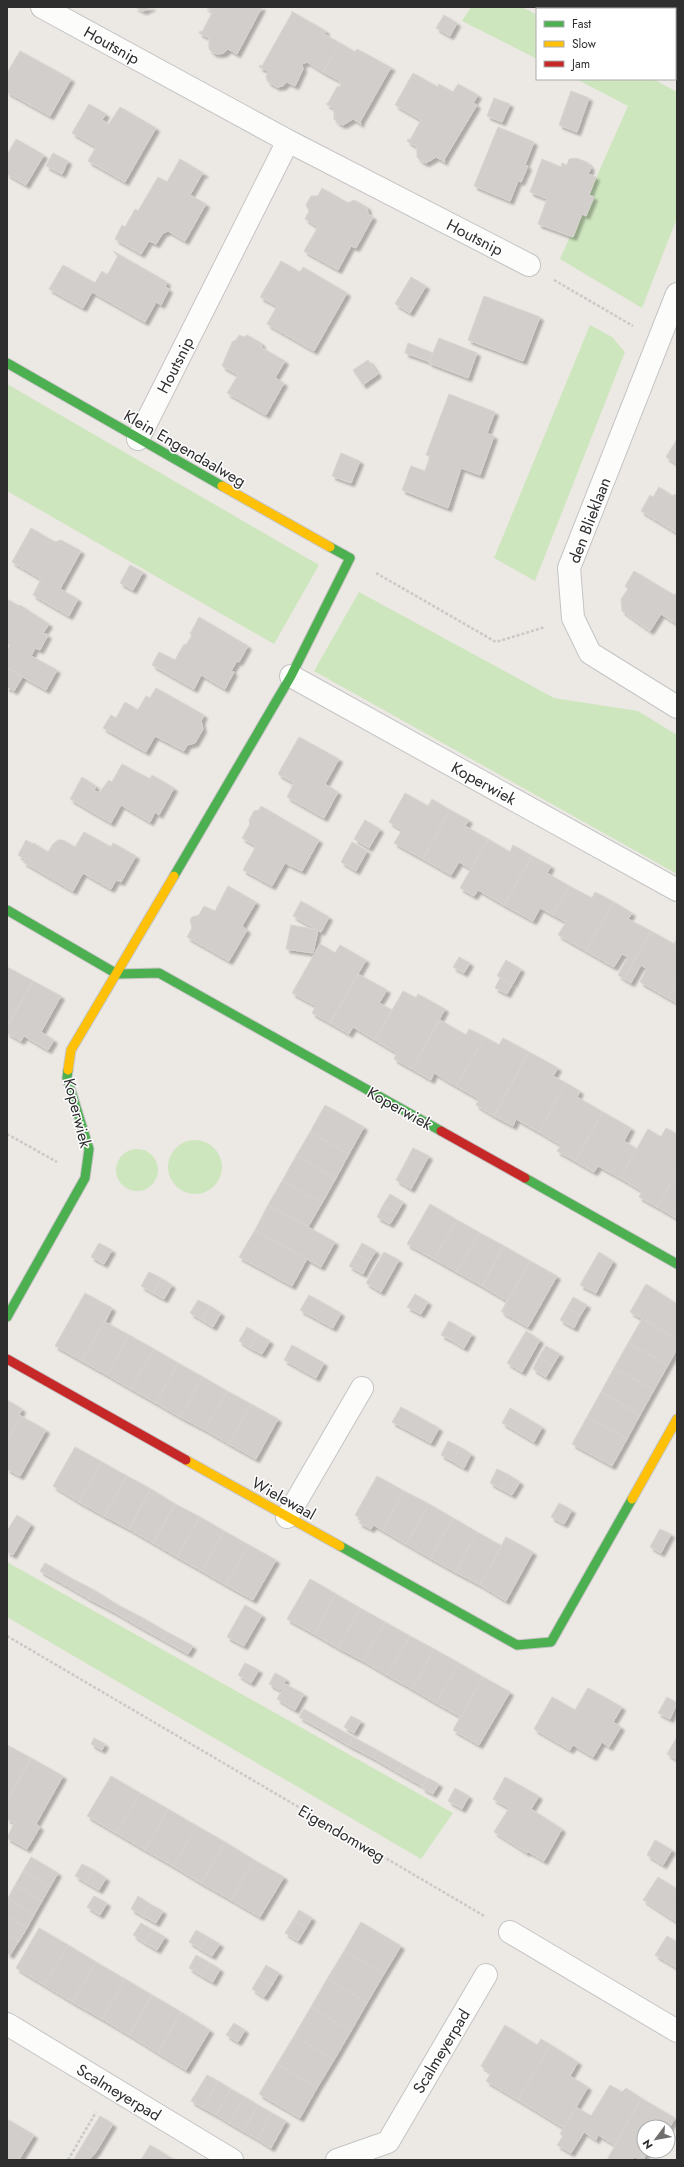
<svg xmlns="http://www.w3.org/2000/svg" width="684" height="2167" font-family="Jost,sans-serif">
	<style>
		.green { fill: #cee6be }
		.building { fill: #d1cecb; stroke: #d7d4d0; filter: url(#shadow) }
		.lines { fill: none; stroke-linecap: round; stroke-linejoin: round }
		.street-casing { stroke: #c5c4c5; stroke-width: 24 }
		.fast-casing { stroke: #c5c4c5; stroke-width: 11 }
		.slow-casing { stroke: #c5c4c5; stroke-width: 11 }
		.jam-casing { stroke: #c5c4c5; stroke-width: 11 }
		.path { stroke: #c9c9c8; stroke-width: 2.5; stroke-dasharray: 3 2; stroke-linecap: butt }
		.street { stroke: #fcfcfb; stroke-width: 22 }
		.fast { stroke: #4caf50; stroke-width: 9 }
		.slow { stroke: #ffc107; stroke-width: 9 }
		.jam { stroke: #c62828; stroke-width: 9 }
		.labels { text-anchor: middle; stroke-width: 3; stroke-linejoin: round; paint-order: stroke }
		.street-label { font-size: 16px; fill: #2e2e2e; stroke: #fff }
	</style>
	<defs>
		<filter id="shadow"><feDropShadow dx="3.5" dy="3.5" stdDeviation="1" flood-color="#0004"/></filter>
	</defs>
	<rect width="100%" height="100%" fill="#ece8e4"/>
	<path class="green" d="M471 7H522L537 15V59L462 21Z
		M576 79H653L677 92V218L642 308 560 259 628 106Z
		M590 325 612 337 625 352 535 581 494 558Z
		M7 384 319 565 274 644 7 491Z
		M359 592 554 698 638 711 677 735V874L314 671Z
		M168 1167a27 27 0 1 1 54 0a27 27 0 1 1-54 0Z
		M116 1170a21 21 0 1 1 42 0a21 21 0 1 1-42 0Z
		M7 1562 453 1813 421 1859 7 1617Z"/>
	<path class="building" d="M135 7H152L143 11Z
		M205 7H262L237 54 228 49 224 53 219 54 213 53 209 49V38L199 33 200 31 202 32 213 11Z
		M620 7H662L661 9H624Z
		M291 11 326 31 324 34 340 43 323 72 307 62 302 64 303 69 295 86 287 82 283 86 277 87 268 82 266 77 268 71 259 67 260 65 262 66 292 13Z
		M444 15 457 23 450 36 436 28Z
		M340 43 355 52 357 49 392 68 390 69 360 122 361 124 353 119 343 125 338 123 334 119V108L326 104 328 103 337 87 341 86 340 81 323 72Z
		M20 51 71 79 50 116 7 92V73Z
		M413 73 438 87 439 84 453 92 458 84 478 95 473 103 477 105 444 160 445 162 436 157 426 163 421 161 417 157V147L407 141 408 139 410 140 421 120 395 105Z
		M571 91 589 98 577 132 559 125Z
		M494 98 510 104 502 122 487 116Z
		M89 104 106 114 102 120 109 124 120 107 156 128 125 182 88 161 96 147 72 133Z
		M498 127 534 142 525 165 528 166 521 182 518 181 510 201 474 186Z
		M16 139 44 155 26 185 7 174V155Z
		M53 153 68 161 62 174 46 166Z
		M576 158 587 162 591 168 588 174 596 177 589 195 594 197 586 216 582 214 573 237 538 224 547 199 530 192 542 159 561 167 562 163 567 165 569 159Z
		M180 159 205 174H202L190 195 206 204 185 241 168 231 163 233 156 244 149 241 141 254 115 239 122 225 125 227 135 209 138 211 158 177 167 182Z
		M322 188 348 203 354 200 367 207 368 214 373 217 356 248 351 246 338 270 304 251 318 227 305 219 309 211 306 205 311 196H318Z
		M113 251 167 282 165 287 169 289 161 305 156 302 145 322 92 292 83 308 49 289 63 265 95 283 102 271 107 275 118 256Z
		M281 261 300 272 303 267 347 293 314 351 267 324 277 306 260 297Z
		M411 277 426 286 410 313 395 304Z
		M484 296 540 317 523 361 468 340Z
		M239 335 244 337 247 335 261 343 262 348 285 361 275 378 284 383 266 415 227 393 238 375 222 366 232 342 236 340Z
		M439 338 477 353 468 378 429 363Z
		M408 343 433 353 430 362 405 353Z
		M368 360 378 374 363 385 353 370Z
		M449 394 495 412 487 433 494 436 480 475 461 468 448 508 402 490 411 466 425 471 430 456 426 455Z
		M677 439V464L666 457Z
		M341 453 360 461 351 483 332 476Z
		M659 487 673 496 675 494 677 495V533L641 511 650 495 653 497Z
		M31 528 55 542 61 540 81 551 60 589 78 599 69 616 33 595 41 579 12 562Z
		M130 565 143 572 133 590 120 583Z
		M634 571 674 595 677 593V624L661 614 650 631 622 611 621 599 628 589 625 586Z
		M7 599 19 606 20 605 49 624 43 633 48 635 40 650 35 648 31 656 57 670 46 690 7 668V651L10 645 7 644Z
		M199 617 248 646 239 662 237 661 231 671 234 672 225 689 201 675 194 689 152 665 159 652 175 660 184 644 186 645 192 635 190 634Z
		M7 668 23 676 14 691 8 687 7 689Z
		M156 688 204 715 201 721 203 729 195 743 187 745 184 751 155 736 146 752 103 728 111 715 116 718 125 702 138 710 146 696 150 698Z
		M299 737 339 759 325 784 338 792 324 818 287 797 294 783 278 774Z
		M122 764 150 779 152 775 174 788 159 815 155 812 150 822 121 805 111 823 70 799 82 777 96 786 94 790 99 793 109 780 112 782Z
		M405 793 428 806 432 799 450 810 423 859 394 843 402 830 389 822Z
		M261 806 319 840 302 871 285 863 272 886 243 870 256 846 242 838 250 824 249 820 254 811 259 810Z
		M450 810 469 820 465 826 488 839 471 869 459 862 451 875 423 859Z
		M365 820 380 829 369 848 354 839Z
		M84 832 111 847 113 843 136 856 121 882 116 880 111 889 83 873 73 891 23 862 25 859 18 855 26 840 33 844 36 843 35 844 48 852 53 844 58 840H63L75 847Z
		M488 839 510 852 513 845 532 856 504 905 478 890 474 896 460 888Z
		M352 842 367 851 356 871 341 862Z
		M532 856 551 866 547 873 569 886 553 915 540 908 533 921 504 905Z
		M228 886 256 902 242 926 247 930 229 961 187 937 192 928 190 920 192 917 199 915 204 906 215 911Z
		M569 886 592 898 595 892 614 902 586 951 558 935 566 922 553 915Z
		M301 901 329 917 321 932 293 916Z
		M614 902 632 913 628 919 651 931 624 979 618 975 628 957 622 954 614 967 586 951Z
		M291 925 318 930 313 953 286 949Z
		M651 931 674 944 677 938V981L668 998 640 982 647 969 641 965 631 983 624 979Z
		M320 944 335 953 340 945 366 960 330 1023 312 1013 316 1006 292 993Z
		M459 957 470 963 464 973 453 967Z
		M506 960 521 969 513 984 497 976Z
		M7 967 33 981 7 1027Z
		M358 974 387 990 379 1003 392 1010 375 1040 353 1027 349 1034 330 1023Z
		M500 978 512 985 507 994 495 988Z
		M33 981 61 996 41 1032 54 1040 48 1050 24 1036 21 1041 7 1033V1027Z
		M677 981V1003L668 998Z
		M403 991 416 998 418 994 445 1009 412 1069 394 1059 397 1053 375 1040Z
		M440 1020 466 1035 469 1029 485 1037 456 1086 434 1073 431 1080 412 1069Z
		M485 1037 499 1045 503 1038 529 1052 494 1116 476 1105 479 1099 456 1086Z
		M529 1052 558 1068 553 1076 566 1083 539 1132 516 1119 513 1126 494 1116Z
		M566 1083 580 1091 577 1097 603 1112 575 1161 557 1151 561 1145 539 1132Z
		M325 1105 364 1127 349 1154 310 1132Z
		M603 1112 631 1128 624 1141 637 1149 620 1178 598 1166 594 1172 575 1161Z
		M666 1128 677 1134V1173L657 1207 639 1197 642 1191 620 1178 648 1129 661 1137Z
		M310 1132 349 1154 336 1178 296 1156Z
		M413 1148 429 1156 411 1189 396 1180Z
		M296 1156 336 1178 322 1203 282 1181Z
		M677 1173V1216L676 1218 657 1207Z
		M282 1181 322 1203 308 1227 268 1205Z
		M390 1194 403 1202 397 1213 383 1205Z
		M430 1204 457 1220 434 1259 407 1244Z
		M268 1205 335 1242 321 1267 255 1230Z
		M383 1205 397 1213 390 1224 377 1217Z
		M457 1220 480 1233 457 1272 434 1259Z
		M255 1230 307 1259 292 1286 239 1257Z
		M480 1233 504 1246 482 1286 457 1272Z
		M99 1243 112 1250 104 1264 91 1257Z
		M362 1243 376 1251 369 1262 356 1254Z
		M504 1246 530 1261 501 1312 507 1301 482 1286Z
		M384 1252 399 1260 381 1292 366 1283Z
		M599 1252 613 1261 596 1293 580 1285Z
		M356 1254 369 1262 363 1274 349 1266Z
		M530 1261 557 1276 528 1327 502 1312Z
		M149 1272 161 1278 153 1293 141 1286Z
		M161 1278 172 1285 164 1299 153 1293Z
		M646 1284 677 1304V1339L630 1312Z
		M85 1293 112 1308 82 1361 55 1346Z
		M415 1294 428 1302 421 1314 407 1307Z
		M309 1295 341 1313 333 1328 300 1310Z
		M573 1297 587 1305 580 1316 567 1308Z
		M198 1300 210 1306 202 1320 190 1313Z
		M210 1306 221 1313 213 1327 202 1320Z
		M112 1308 105 1322 129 1335 107 1375 82 1361Z
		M567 1308 580 1316 574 1328 560 1320Z
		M642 1319 677 1339V1349L668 1365 628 1343Z
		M449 1321 459 1327 451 1340 441 1335Z
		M247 1327 258 1334 250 1348 239 1341Z
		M459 1327 472 1334 464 1348 451 1340Z
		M526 1331 540 1340 522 1372 507 1363Z
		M258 1334 270 1341 262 1354 250 1348Z
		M129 1335 154 1349 131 1389 107 1375Z
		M628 1343 668 1365 654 1390 614 1368Z
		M292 1345 324 1363 316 1378 284 1360Z
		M546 1346 560 1354 553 1365 539 1357Z
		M154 1349 178 1363 156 1403 131 1389Z
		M539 1357 553 1365 546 1377 533 1369Z
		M178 1363 203 1377 180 1417 156 1403Z
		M614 1368 654 1390 640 1415 601 1392Z
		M203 1377 227 1391 205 1430 180 1417Z
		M227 1391 251 1404 229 1444 205 1430Z
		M601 1392 640 1415 627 1439 587 1417Z
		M7 1400 22 1409 19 1415 21 1416 7 1441Z
		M251 1404 278 1419 256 1459 229 1444Z
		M401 1407 439 1428 431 1443 392 1422Z
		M510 1408 542 1427 534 1442 502 1423Z
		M21 1416 46 1430 20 1476 7 1469V1441Z
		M587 1417 627 1439 612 1466 572 1444Z
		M448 1441 460 1447 452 1461 441 1455Z
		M75 1447 102 1462 79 1502 53 1486Z
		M460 1447 471 1454 464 1468 452 1461Z
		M102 1462 127 1476 104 1516 79 1502Z
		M497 1469 509 1475 501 1489 490 1483Z
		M509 1475 520 1482 512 1495 501 1489Z
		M127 1476 151 1489 129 1529 104 1516Z
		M377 1476 404 1491 382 1530 373 1525 371 1529 359 1523 361 1519 355 1515Z
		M151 1489 175 1504 153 1543 129 1529Z
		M404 1491 429 1504 406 1544 382 1530Z
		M559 1503 572 1510 564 1524 551 1517Z
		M175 1504 200 1517 177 1557 153 1543Z
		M429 1504 453 1518 430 1558 406 1544Z
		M17 1515 31 1524 13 1555 7 1552V1531Z
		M200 1517 224 1531 202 1571 177 1557Z
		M453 1518 477 1532 455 1572 430 1558Z
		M660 1529 671 1534 661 1553 650 1547Z
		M224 1531 249 1545 226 1585 202 1571Z
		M477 1532 502 1546 480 1585 455 1572Z
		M506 1537 533 1552 506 1601 480 1585Z
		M249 1545 276 1560 253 1600 226 1585Z
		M45 1563 69 1577 65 1585 40 1571Z
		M69 1577 94 1590 89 1599 65 1585Z
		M310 1579 336 1594 314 1634 287 1619Z
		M94 1590 118 1605 114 1612 89 1599Z
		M336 1594 360 1608 338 1648 314 1634Z
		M118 1605 143 1618 138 1626 114 1612Z
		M245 1605 262 1615 244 1646 227 1637Z
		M360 1608 385 1622 363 1661 338 1648Z
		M143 1618 167 1632 163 1640 138 1626Z
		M385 1622 410 1636 387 1675 363 1661Z
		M167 1632 193 1646 188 1654 163 1640Z
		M410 1636 434 1649 412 1689 387 1675Z
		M434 1649 459 1663 436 1703 412 1689Z
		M245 1663 259 1670 251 1683 238 1675Z
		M459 1663 483 1677 461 1717 436 1703Z
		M275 1673 286 1679 280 1690 269 1684Z
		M483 1677 510 1692 479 1745 453 1730Z
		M285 1684 304 1694 295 1710 277 1699Z
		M588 1688 622 1707 613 1722 621 1727 609 1747 602 1742 593 1757 573 1745 570 1750 534 1729 552 1697 575 1710Z
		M667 1697 677 1703 670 1719 658 1713Z
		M304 1709 328 1723 324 1731 299 1717Z
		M351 1716 361 1721 354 1733 344 1727Z
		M328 1723 353 1737 348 1745 324 1731Z
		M353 1737 377 1750 373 1758 348 1745Z
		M677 1737V1760L667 1754Z
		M94 1738 105 1744 102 1750 91 1744Z
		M7 1745 31 1758 7 1801Z
		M377 1750 402 1764 397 1772 373 1758Z
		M31 1758 63 1776 36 1824 40 1827 27 1849 7 1838 14 1823 7 1819V1801Z
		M402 1764 427 1778 422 1786 397 1772Z
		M111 1776 140 1793 116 1833 87 1816Z
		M505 1777 539 1796 531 1809 562 1829 544 1861 527 1851V1853L494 1832 509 1808 493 1799Z
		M428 1778 439 1784 433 1794 422 1788Z
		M455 1788 469 1796 462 1809 448 1801Z
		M140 1793 168 1809 145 1850 116 1833Z
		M168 1809 197 1826 173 1866 145 1850Z
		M197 1826 225 1842 201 1883 173 1866Z
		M655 1840 672 1850 663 1865 647 1855Z
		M225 1842 254 1860 231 1900 201 1883Z
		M31 1857 58 1873 50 1887 23 1871Z
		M254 1860 284 1877 260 1917 231 1900Z
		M82 1864 94 1870 87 1883 75 1876Z
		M94 1870 106 1878 99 1890 87 1883Z
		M23 1871 50 1887 42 1901 15 1885Z
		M658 1877 677 1889V1905L669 1917 643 1900Z
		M15 1885 42 1901 34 1915 8 1898Z
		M94 1896 107 1903 100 1915 87 1907Z
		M138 1896 150 1904 143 1916 131 1909Z
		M8 1898 34 1915 27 1928 7 1916Z
		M150 1904 163 1911 156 1923 143 1916Z
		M677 1905V1922L669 1917Z
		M299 1910 312 1918 306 1928 293 1920Z
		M7 1916 27 1928 19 1941 7 1934Z
		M293 1920 306 1928 298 1941 285 1933Z
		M361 1922 401 1946 384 1974 344 1951Z
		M141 1923 153 1930 145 1943 133 1935Z
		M39 1928 68 1945 44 1985 16 1968Z
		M153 1930 165 1937 157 1950 145 1943Z
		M196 1930 208 1937 200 1949 189 1942Z
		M7 1934 19 1941 10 1955 7 1953Z
		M667 1936 677 1942V1968L655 1955Z
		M208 1937 220 1944 212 1956 200 1949Z
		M68 1945 96 1962 72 2002 44 1985Z
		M344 1951 384 1974 367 2003 327 1979Z
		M196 1955 210 1963 202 1976 189 1968Z
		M96 1962 125 1979 102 2019 72 2002Z
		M210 1963 220 1969 213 1982 202 1976Z
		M266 1965 279 1973 272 1985 259 1977Z
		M259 1977 272 1985 264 1997 252 1989Z
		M125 1979 152 1995 129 2035 102 2019Z
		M327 1979 367 2003 351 2031 311 2007Z
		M152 1995 181 2012 158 2053 129 2035Z
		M311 2007 351 2031 334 2060 294 2036Z
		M181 2012 210 2030 186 2070 158 2053Z
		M234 2023 245 2030 238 2042 226 2035Z
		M505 2025 537 2045 541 2039 551 2045 518 2100 486 2081 491 2073 481 2066Z
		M294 2036 334 2060 317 2088 277 2064Z
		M551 2045 578 2062 570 2076 588 2087 564 2128 518 2100Z
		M277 2064 317 2088 300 2118 259 2094Z
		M207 2075 218 2081 203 2108 191 2101Z
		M218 2081 231 2089 216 2115 203 2108Z
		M610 2085 622 2092 626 2088 641 2098 615 2145 598 2135 596 2140 584 2132 571 2153 557 2145 563 2136 560 2134 576 2107 591 2116Z
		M231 2089 245 2097 229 2123 216 2115Z
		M245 2097 258 2105 243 2131 229 2123Z
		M641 2098 675 2118 668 2130V2127H644V2151H648L643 2160 634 2157 632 2160H607Z
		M258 2105 272 2113 257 2139 243 2131Z
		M272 2113 286 2121 271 2148 257 2139Z
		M100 2116 113 2124 96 2152 83 2144Z
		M7 2119 34 2135 19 2160H7Z
		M83 2144 96 2152 89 2160H76L74 2159Z
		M150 2145 175 2160H141Z"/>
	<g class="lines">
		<defs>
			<path id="street" d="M42 7 288 141 138 439
				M288 141 529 265
				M677 294 569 568 573 618 590 653 677 707
				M291 676 677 890
				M287 1517 362 1388
				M510 1932 677 2031
				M7 2024 232 2160
				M337 2160 388 2142 486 1975"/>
			<path id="fast" d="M7 363 222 486
				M174 876 291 676 350 558 330 547
				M7 910 117 974 159 973 441 1131
				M525 1178 677 1264
				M7 1317 85 1178 89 1149 67 1078 68 1070
				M340 1546 517 1645 551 1642 632 1499"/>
			<path id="slow" d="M222 486 330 547
				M68 1070 71 1050 174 876
				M186 1460 340 1546
				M632 1499 677 1419"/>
			<path id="jam" d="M441 1131 525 1178
				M7 1359 186 1460"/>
		</defs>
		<use href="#street" class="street-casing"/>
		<use href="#fast" class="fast-casing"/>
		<use href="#slow" class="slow-casing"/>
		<use href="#jam" class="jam-casing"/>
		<path class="path" d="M554 280 633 326
			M376 573 496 642 545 627
			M7 1134 57 1162
			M7 1636 486 1917
			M68 2160 96 2112"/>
		<use href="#street" class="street"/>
		<use href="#fast" class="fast"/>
		<use href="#slow" class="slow"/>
		<use href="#jam" class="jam"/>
	</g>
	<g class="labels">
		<g class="street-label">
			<text transform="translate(112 45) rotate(29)" y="6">Houtsnip</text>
			<text transform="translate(475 237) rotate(27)" y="6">Houtsnip</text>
			<text transform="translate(175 365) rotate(-63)" y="6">Houtsnip</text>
			<text transform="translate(185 448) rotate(30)" y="6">Klein Engendaalweg</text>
			<text transform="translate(589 520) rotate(-69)" y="6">den Blieklaan</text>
			<text transform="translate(484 783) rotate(29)" y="6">Koperwiek</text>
			<text transform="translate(400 1108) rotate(29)" y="6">Koperwiek</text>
			<text transform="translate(78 1113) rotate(76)" y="6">Koperwiek</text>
			<text transform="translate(284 1498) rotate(29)" y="6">Wielewaal</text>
			<text transform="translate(342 1833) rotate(30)" y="6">Eigendomweg</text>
			<text transform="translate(441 2051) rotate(-59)" y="6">Scalmeyerpad</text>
			<text transform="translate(119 2092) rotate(31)" y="6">Scalmeyerpad</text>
		</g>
	</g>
	<rect width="684" height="2167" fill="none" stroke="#2e2e2e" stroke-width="16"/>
	<rect x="536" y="8" width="140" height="72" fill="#ffffff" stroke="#ababab"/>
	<rect x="544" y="21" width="20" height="6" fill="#4caf50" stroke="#ababab"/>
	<text x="572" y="28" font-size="12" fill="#2e2e2e">Fast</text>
	<rect x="544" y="41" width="20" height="6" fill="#ffc107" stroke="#ababab"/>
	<text x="572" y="48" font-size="12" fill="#2e2e2e">Slow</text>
	<rect x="544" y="61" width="20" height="6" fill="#c62828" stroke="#ababab"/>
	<text x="572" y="68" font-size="12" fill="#2e2e2e">Jam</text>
	<g transform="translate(656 2139) rotate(238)"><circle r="19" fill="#ffffff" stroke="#ababab"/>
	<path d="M0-3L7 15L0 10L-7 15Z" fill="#706f6e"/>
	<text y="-6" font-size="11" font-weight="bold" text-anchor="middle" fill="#2e2e2e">N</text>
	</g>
</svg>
